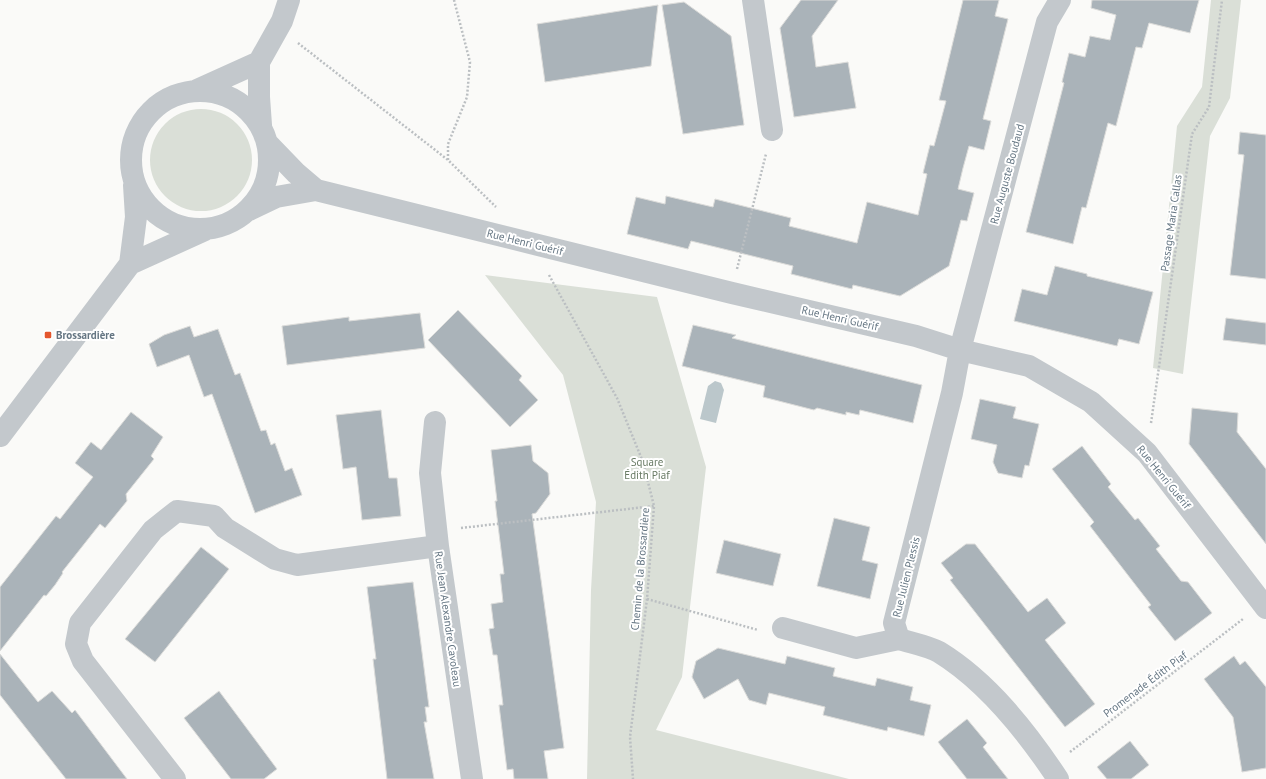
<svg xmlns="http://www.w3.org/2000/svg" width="1266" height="779" font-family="'PT Sans',sans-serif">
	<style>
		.green { fill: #dadfd7 }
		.water { fill: #bbc7cb }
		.building { fill: #aab3b9; stroke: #dcdcda }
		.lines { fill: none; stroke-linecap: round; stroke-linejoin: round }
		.path { stroke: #bbbfc2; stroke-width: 2.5; stroke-dasharray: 2 2; stroke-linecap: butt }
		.minor { stroke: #c3c8cc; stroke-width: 22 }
		.poi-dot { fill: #e4572e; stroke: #fff; stroke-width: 1.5 }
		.labels { text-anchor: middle; stroke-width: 4; stroke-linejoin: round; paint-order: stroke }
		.street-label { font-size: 11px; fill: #657683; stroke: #fff }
		.poi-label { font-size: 11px; font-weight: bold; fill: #657683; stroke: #fff; text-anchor: start }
		.park-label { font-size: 11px; fill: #687a64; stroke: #fff }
	</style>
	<rect width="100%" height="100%" fill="#fafaf8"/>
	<path class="green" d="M1211 0H1241L1230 98 1210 136 1183 374 1153 368 1177 126 1202 87Z
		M150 160a51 51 0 1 1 102 0a51 51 0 1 1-102 0Z
		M485 275 657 297 706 467 682 677 656 730 849 779H587L591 590 596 502 563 375Z"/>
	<path class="water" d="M715 381 721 383 724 390 716 423 700 419 708 386Z"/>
	<path class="building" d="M801 0H838L812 36 816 67 848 62 856 108 794 117 780 28Z
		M963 0H999L995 16 1008 19 983 119 991 121 984 150 969 146 963 168 958 189 974 193 967 221 961 220 949 266 900 296 853 285 852 289 791 274 793 266 691 241 688 249 627 234 636 197 665 204 666 196 713 207 715 199 791 218 789 226 857 243 867 202 918 215 927 174 923 173 930 145 934 146 946 101 939 100Z
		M1092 0H1199L1190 33 1149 23 1142 48 1136 47 1116 126 1108 123 1086 208 1082 207 1073 244 1026 232 1064 83 1062 82 1069 53 1085 57 1090 36 1110 40 1116 15 1091 8Z
		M684 2 731 36 744 125 683 134 662 5Z
		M658 5 651 66 545 82 537 24Z
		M1240 132 1266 135V279L1230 275 1244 155 1238 154Z
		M1055 266 1087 274V276L1153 292 1139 344 1119 339 1117 346 1014 321 1022 289 1047 295Z
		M458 310 522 376 519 380 538 400 510 427 428 340Z
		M420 313 425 348 287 365 282 326 349 317V321Z
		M1226 318 1266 323V345L1223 340Z
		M693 325 736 335 732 338 922 385 913 423 860 410 859 415 846 412V415L817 408 814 410 763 397 765 386 682 366Z
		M190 326 194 337 218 329 235 375 240 373 261 431 266 430 271 445 275 443 285 471 292 468 302 495 255 513 212 394 204 397 189 355 157 367 149 344 164 335Z
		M980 399 1016 407 1013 418 1039 424 1029 466 1025 465 1022 478 998 473 993 462 997 445 971 439Z
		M1192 408 1238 413 1237 432 1266 469V544L1189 444Z
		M381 410 389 478H397L401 516 362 520 356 467 343 469 336 415Z
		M131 412 163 437 151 456 154 459 126 494 127 501 105 528 100 524 62 572 63 573 55 585 46 596 44 595 0 651V587L56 516 60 519 93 477 75 463 91 442 101 450Z
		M531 445 533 461 548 473 550 494 536 513 532 514 564 748 544 751 548 779H514L513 769 507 770 499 705H503L497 655H493L489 629 494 628 491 604 503 602 500 574H504L495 501H497L491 450Z
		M1082 446 1111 484 1108 487 1135 520 1138 518 1160 546 1156 549 1181 581 1188 582 1212 613 1175 641 1148 607 1151 605 1090 526 1094 522 1052 469Z
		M834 518 870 527 862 560 878 564 870 599 817 586Z
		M724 540 781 554 773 586 716 573Z
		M966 544H975L1028 612 1047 598 1066 623 1045 640 1095 704 1065 727 950 580 953 578 941 563Z
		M201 547 229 569 155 662 125 639Z
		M413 582 429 707H425L427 722H424L434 779H387L373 659H376L367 587Z
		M718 648 785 664 787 656 835 668 833 676 875 686 877 678 913 687 910 700 931 705 924 736 888 727 887 731 823 715 825 707 769 693 766 705 749 700 738 679 704 699 692 677 696 661Z
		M0 654 38 702 52 691 72 713 75 710 127 779H66L0 695Z
		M1234 656 1240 665 1245 661 1266 687V768L1242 772 1233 717 1204 679Z
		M219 691 277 769 264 779H231L184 718Z
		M967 719 987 743 983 747 1008 779H967L938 742Z
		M1130 741 1149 765 1131 779H1107L1097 767Z"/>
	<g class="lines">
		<path class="path" d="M298 43 448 160 496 207
			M448 160V144L467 97 470 62 454 0
			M737 269 766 154
			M549 275 617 398 643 462 654 506 647 599 630 737 633 779
			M1151 423 1192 134 1209 107 1222 0
			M461 528 654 506
			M647 599 758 630
			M1070 752 1243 619"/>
		<path class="minor" d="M753 0 772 130
			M197 90 259 62
			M131 160a69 69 0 1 1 138 0a69 69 0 1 1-138 0Z
			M261 125 259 97V62L282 21 289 0
			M268 144 296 173 316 190
			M249 210 276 197 316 190 732 293 916 336 960 350 1029 366 1091 402 1147 453 1266 608
			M130 264 136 217 134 185
			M435 422 430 473 438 546
			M0 436 130 264 205 230
			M783 628 856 648 899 639
			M175 779 83 661 76 644 80 623 153 530 177 511 214 516 225 528 275 559 297 565 438 546 472 779
			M1058 779C1027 732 988 682 939 652 928 646 912 643 899 639L894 623 952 393 960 350 1047 22 1060 0"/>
	</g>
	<rect class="poi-dot" x="44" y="331" width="8" height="8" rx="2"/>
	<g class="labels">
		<g class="street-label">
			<text transform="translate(1007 174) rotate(-75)" y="4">Rue Auguste Boudaud</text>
			<text transform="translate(1171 223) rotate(-82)" y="4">Passage Maria Callas</text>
			<text transform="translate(525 242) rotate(14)" y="4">Rue Henri Guérif</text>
			<text transform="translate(840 318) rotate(13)" y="4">Rue Henri Guérif</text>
			<text transform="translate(1164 477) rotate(51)" y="4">Rue Henri Guérif</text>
			<text transform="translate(640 569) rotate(-85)" y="4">Chemin de la Brossardière</text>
			<text transform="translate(906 577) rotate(-76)" y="4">Rue Julien Plessis</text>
			<text transform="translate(448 619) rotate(82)" y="4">Rue Jean Alexandre Cavoleau</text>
			<text transform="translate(1145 684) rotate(-37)" y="4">Promenade Édith Piaf</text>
		</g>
		<g class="poi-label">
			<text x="56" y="339">Brossardière</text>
		</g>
		<g class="park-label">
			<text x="647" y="466">Square<tspan x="647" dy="13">Édith Piaf</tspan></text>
		</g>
	</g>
</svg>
